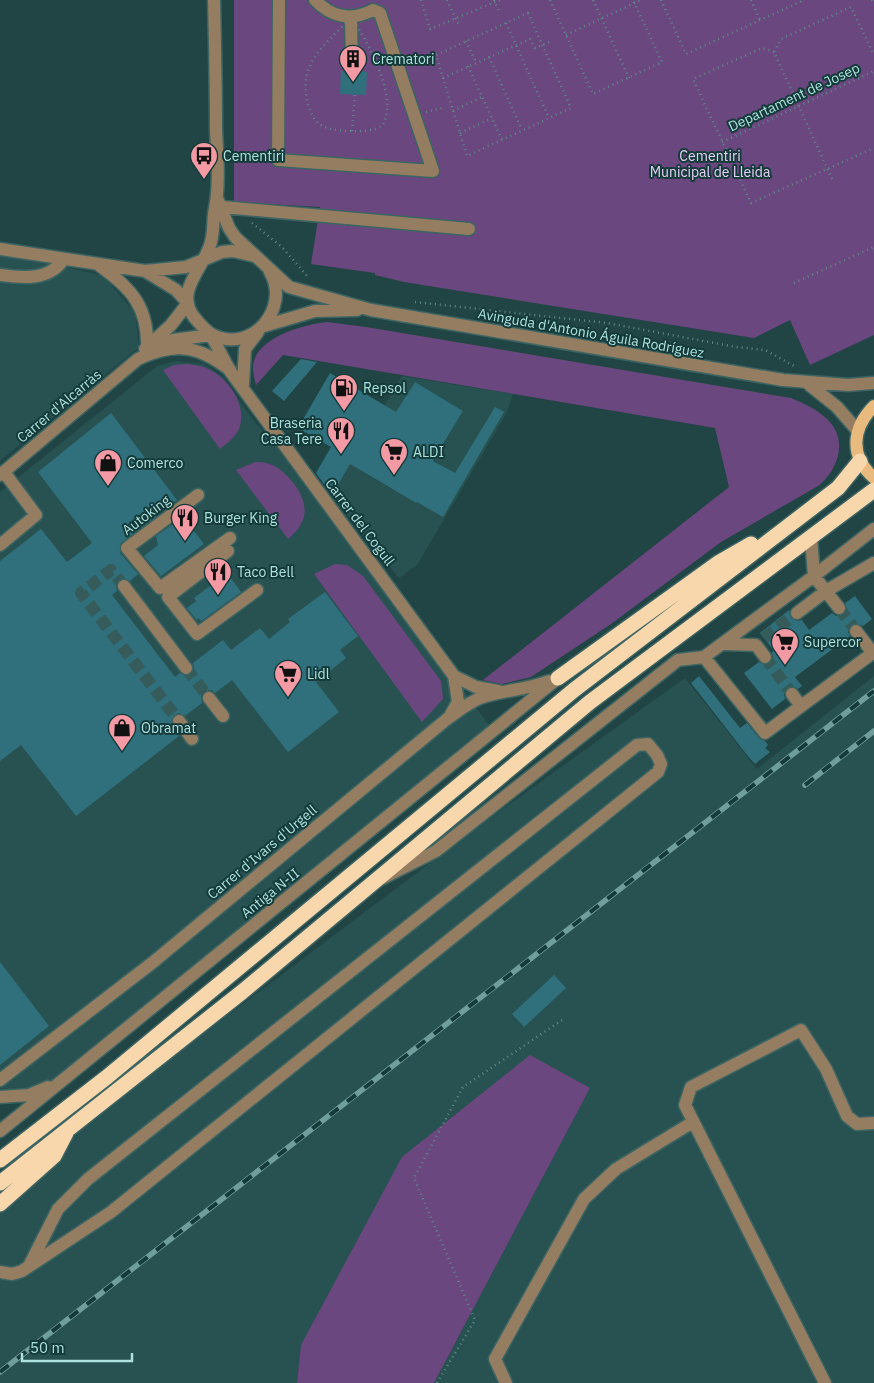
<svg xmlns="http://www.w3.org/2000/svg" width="874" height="1383" font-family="'IBM Plex Sans',sans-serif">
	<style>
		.built { fill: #285251; fill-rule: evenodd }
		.green { fill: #6b477f }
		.building { fill: #30707d }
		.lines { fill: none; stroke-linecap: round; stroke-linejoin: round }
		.minor-tunnel { stroke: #355c5b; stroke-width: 12; stroke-dasharray: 12 6; stroke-linecap: butt }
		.minor-casing { stroke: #3c6463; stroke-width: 15 }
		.major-casing { stroke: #3c6463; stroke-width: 15 }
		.highway-casing { stroke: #3c6463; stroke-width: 18 }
		.path { stroke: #5e8a88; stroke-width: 2.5; stroke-dasharray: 1 4; stroke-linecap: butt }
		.minor { stroke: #947d60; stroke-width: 12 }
		.major { stroke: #e9ba7d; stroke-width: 12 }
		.highway { stroke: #f9d7ac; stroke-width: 15 }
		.rail-casing { stroke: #709e9c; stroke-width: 5.5 }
		.rail { stroke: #143a39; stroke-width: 4; stroke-dasharray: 11; stroke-linecap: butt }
		.labels { text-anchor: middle; stroke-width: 4; stroke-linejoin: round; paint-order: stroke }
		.poi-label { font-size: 14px; fill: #ade1df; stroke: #143a39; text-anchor: start }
		.street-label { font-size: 14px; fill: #ade1df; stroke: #143a39 }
		.park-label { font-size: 14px; fill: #e8d1f7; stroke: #143a39 }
	</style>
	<rect width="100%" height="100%" fill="#204544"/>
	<path class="built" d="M0 251 104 276 135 313 139 347 0 461Z
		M176 361 204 364 223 377 254 421 340 519 493 731 64 1080 0 1097V492L157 366Z
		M402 376 513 394 506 414 417 565 399 578 331 496ZM415 382 463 411 434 461 439 464 416 503 361 471Z
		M874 676V1383H434L590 1088 302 1345 297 1383H0V1187L479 826 685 678 757 769Z"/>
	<path class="green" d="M234 0H874V335L810 365 790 320 754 338 404 282 375 275V273L311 264 320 207 234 202Z
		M327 322 366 327 791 398C803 403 817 409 827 419 849 440 838 470 818 486L721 542 611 624 531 677 502 684 483 680 729 487 715 428 283 355 256 385C254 376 251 367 255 358 264 336 305 324 327 322Z
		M187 364C193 365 200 365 206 368 228 377 248 405 239 429 235 438 227 443 220 449L163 370 174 365Z
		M255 462C274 462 283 470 294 484 310 506 308 522 288 539L236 470Z
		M335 564 347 565 363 576 441 681 443 699 422 722 314 574Z
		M530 1055 590 1088 434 1383H297L301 1345 402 1157Z"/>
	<path class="building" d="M341 70 352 79 357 78 360 71 367 72 366 95 340 94Z
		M301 359 317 362 284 401 272 391Z
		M330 373 396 412 415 382 463 411 433 461 455 473 495 407 504 412 443 517 417 502 416 503 350 464 332 495 316 473 331 447 298 428Z
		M111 413 177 500 120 544V553L138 574 130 581 123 578 119 580 116 587 117 591 112 595 175 677 180 673 187 676 191 674 194 667 193 663 223 640 231 650 260 628 269 639 290 622 288 619 325 592 358 636 340 650 346 658 316 682 339 712 288 752 232 680 215 693 212 690 204 691 201 695 202 703 185 716 179 713 174 715 172 726 179 736 76 816 21 745 0 761V561L41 529 67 562 92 543 38 472Z
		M183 517 204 544 161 576 144 556 158 545 156 536Z
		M227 573 241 592 201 621 199 618 197 620 187 608 196 601 194 598Z
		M855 596 872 619 863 626 855 623 851 625 848 632 850 636 795 677 802 686 798 689 792 686 787 688 784 694 785 699 772 709 744 673 759 662 766 665 773 660 772 652 774 651 760 633 789 610 791 618 798 621 802 620 809 630 832 613 836 616 844 615 847 611 845 603Z
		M699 676 740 728 747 723 759 738 765 741 768 745 765 748 770 752 755 764 747 755 691 683Z
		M0 962 49 1026 0 1065Z
		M554 975 566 988 524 1027 512 1014Z"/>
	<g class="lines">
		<path class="minor-tunnel" d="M124 586 111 570 81 593 179 721
			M839 608 856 631
			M764 638 797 613
			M765 657 792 694
			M186 668 209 698"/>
		<defs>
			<path id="minor" d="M214 0C215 43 216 86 216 129 217 155 220 182 215 208 212 221 215 235 209 248 201 270 175 293 194 317 200 324 205 331 213 335 252 354 291 308 270 272
				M279 0 278 160 433 171 380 13 373 10C352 21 332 18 315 0
				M351 17 352 71
				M217 198 229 228 235 237 289 287 371 310 783 380 848 385 874 383
				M222 207 469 229
				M0 249 145 271 186 267 222 252 233 251 254 256
				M100 266C131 288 148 307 147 346
				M145 271 176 290 188 303
				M0 275C22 278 49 281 63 260
				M264 326 315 311 357 310
				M211 335 230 371 454 676 458 702 451 714
				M158 347 173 340 211 335
				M145 349 171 325 188 303
				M807 383 837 407 857 430
				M243 385 245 349 258 332
				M0 475 138 359C175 342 198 345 230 370
				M198 495 127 548 160 588 230 538
				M0 545 36 515 4 472
				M228 551 168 597 197 634 257 590
				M124 586 186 668
				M839 608 814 576 874 529
				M797 613 826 591 874 563
				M856 631 873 653
				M724 644 756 645 765 657
				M704 657 765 733 874 652
				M454 676 476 687 498 691
				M792 694 801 706
				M209 698 223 716
				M179 721 192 739
				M383 878 436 851 678 660 704 657 814 576 811 537
				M0 1080 152 963 447 719C457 712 468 703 480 698 503 690 526 690 549 681
				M0 1097 29 1095 48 1087
				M0 1131 558 678
				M0 1272 12 1274 22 1271 111 1212 658 772 661 764 657 755 648 744 637 745 88 1179 58 1209 29 1266
				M506 1383 495 1359 584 1199 616 1169 693 1122
				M825 1383 685 1105 691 1087 801 1030 826 1069 847 1116 857 1124 874 1123"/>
			<path id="major" d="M874 406C852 428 849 456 874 478"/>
			<path id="highway" d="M558 678 718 563 751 544
				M0 1160 107 1077 574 690 838 488 860 461
				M0 1183 242 992 590 702 874 490
				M0 1204 54 1156 66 1133"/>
		</defs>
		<use href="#minor" class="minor-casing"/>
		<use href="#major" class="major-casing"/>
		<use href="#highway" class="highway-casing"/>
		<path class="path" d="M421 0 430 29 500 0
			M447 0 460 27
			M494 0 499 10
			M550 0 593 94 662 62 633 0
			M593 0 629 78
			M661 0 686 54 804 0
			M751 0 760 20
			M872 0 874 4
			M528 13 571 108 467 156 436 55Z
			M351 17C367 40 400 99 382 126 369 134 329 133 318 123 306 111 303 86 308 71 315 49 336 35 351 17Z
			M506 23 549 118
			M566 35 641 0
			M466 41 476 62
			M774 52 762 48 693 79 751 203 874 148
			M489 57 522 130
			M468 66 502 140
			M443 78 530 39 535 48 552 41
			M453 111 482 97
			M426 112 442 108
			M352 131 355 94
			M460 133 492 118
			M722 142 874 71
			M832 179 774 52 781 39 851 7 874 55
			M252 223 282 247 309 278
			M794 283 874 247
			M415 302 607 323 736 347 765 350 796 367
			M437 1383 475 1320 414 1178 463 1087 565 1018"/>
		<use href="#minor" class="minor"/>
		<use href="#major" class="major"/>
		<use href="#highway" class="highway"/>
		<defs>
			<path id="rail" d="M805 785 874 731
				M0 1372 874 691"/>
		</defs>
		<use href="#rail" class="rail-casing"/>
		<use href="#rail" class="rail"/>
	</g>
	<defs>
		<symbol id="building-pin" viewBox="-11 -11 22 30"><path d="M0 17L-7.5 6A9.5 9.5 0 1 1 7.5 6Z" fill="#f49aa4" stroke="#143a39"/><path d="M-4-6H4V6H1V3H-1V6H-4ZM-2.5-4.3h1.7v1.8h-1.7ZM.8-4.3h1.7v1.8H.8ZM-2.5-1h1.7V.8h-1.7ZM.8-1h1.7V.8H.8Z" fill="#111"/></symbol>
		<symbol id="bus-pin" viewBox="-11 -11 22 30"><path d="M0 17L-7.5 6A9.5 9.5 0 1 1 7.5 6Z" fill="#f49aa4" stroke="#143a39"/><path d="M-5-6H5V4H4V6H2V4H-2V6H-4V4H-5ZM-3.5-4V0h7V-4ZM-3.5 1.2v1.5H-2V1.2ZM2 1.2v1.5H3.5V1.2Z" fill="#111"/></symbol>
		<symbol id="fuel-pin" viewBox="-11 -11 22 30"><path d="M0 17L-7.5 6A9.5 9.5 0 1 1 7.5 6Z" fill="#f49aa4" stroke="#143a39"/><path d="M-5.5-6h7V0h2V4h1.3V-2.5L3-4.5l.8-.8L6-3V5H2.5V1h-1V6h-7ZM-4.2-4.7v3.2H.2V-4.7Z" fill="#111"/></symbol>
		<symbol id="restaurant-pin" viewBox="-11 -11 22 30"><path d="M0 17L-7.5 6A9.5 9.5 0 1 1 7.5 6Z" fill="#f49aa4" stroke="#143a39"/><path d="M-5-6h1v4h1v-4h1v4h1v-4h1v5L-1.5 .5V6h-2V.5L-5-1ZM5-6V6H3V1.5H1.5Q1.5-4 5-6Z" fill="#111"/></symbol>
		<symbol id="supermarket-pin" viewBox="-11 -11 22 30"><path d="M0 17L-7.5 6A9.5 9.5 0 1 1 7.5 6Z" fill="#f49aa4" stroke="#143a39"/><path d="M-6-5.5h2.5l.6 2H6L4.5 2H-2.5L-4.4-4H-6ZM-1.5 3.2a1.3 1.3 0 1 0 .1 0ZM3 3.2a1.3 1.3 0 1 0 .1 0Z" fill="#111"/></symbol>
		<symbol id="shop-pin" viewBox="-11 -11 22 30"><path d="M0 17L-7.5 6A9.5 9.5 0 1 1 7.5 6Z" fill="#f49aa4" stroke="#143a39"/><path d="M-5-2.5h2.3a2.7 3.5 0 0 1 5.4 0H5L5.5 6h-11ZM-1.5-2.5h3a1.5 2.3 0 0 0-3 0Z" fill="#111"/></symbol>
	</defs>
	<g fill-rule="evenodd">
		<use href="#building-pin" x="337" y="43" width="32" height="43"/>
		<use href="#bus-pin" x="188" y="140" width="32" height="43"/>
		<use href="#fuel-pin" x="328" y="372" width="32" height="43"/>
		<use href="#restaurant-pin" x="325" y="415" width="32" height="43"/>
		<use href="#supermarket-pin" x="378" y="436" width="32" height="43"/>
		<use href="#shop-pin" x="92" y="447" width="32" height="43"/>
		<use href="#restaurant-pin" x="169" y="502" width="32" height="43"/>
		<use href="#restaurant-pin" x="202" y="556" width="32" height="43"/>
		<use href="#supermarket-pin" x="769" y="626" width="32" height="43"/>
		<use href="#supermarket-pin" x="272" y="658" width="32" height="43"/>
		<use href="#shop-pin" x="106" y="712" width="32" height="43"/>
	</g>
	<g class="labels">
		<g class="poi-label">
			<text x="372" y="64">Crematori</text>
			<text x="223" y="161">Cementiri</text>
			<text x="363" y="393">Repsol</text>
			<text x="322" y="428" text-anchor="end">Braseria<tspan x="322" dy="16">Casa Tere</tspan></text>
			<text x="413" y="457">ALDI</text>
			<text x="127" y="468">Comerco</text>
			<text x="204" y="523">Burger King</text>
			<text x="237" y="577">Taco Bell</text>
			<text x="804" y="647">Supercor</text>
			<text x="307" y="679">Lidl</text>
			<text x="141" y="733">Obramat</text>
		</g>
		<g class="street-label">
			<text transform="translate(794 97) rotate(-25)" y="5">Departament de Josep</text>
			<text transform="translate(591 333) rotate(10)" y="5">Avinguda d'Antonio Águila Rodríguez</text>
			<text transform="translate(59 406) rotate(-40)" y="5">Carrer d'Alcarràs</text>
			<text transform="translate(146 515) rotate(-37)" y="5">Autoking</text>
			<text transform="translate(360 522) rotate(53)" y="5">Carrer del Cogull</text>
			<text transform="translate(262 852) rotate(-40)" y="5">Carrer d'Ivars d'Urgell</text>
			<text transform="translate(270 893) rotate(-39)" y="5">Antiga N-II</text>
		</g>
		<g class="park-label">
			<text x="710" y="161">Cementiri<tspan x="710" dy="16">Municipal de Lleida</tspan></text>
		</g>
	</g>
	<path d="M22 1353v8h110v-8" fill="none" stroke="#ade1df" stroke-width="2.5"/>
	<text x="30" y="1353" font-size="15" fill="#ade1df" stroke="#143a39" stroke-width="4" paint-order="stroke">50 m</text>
</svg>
